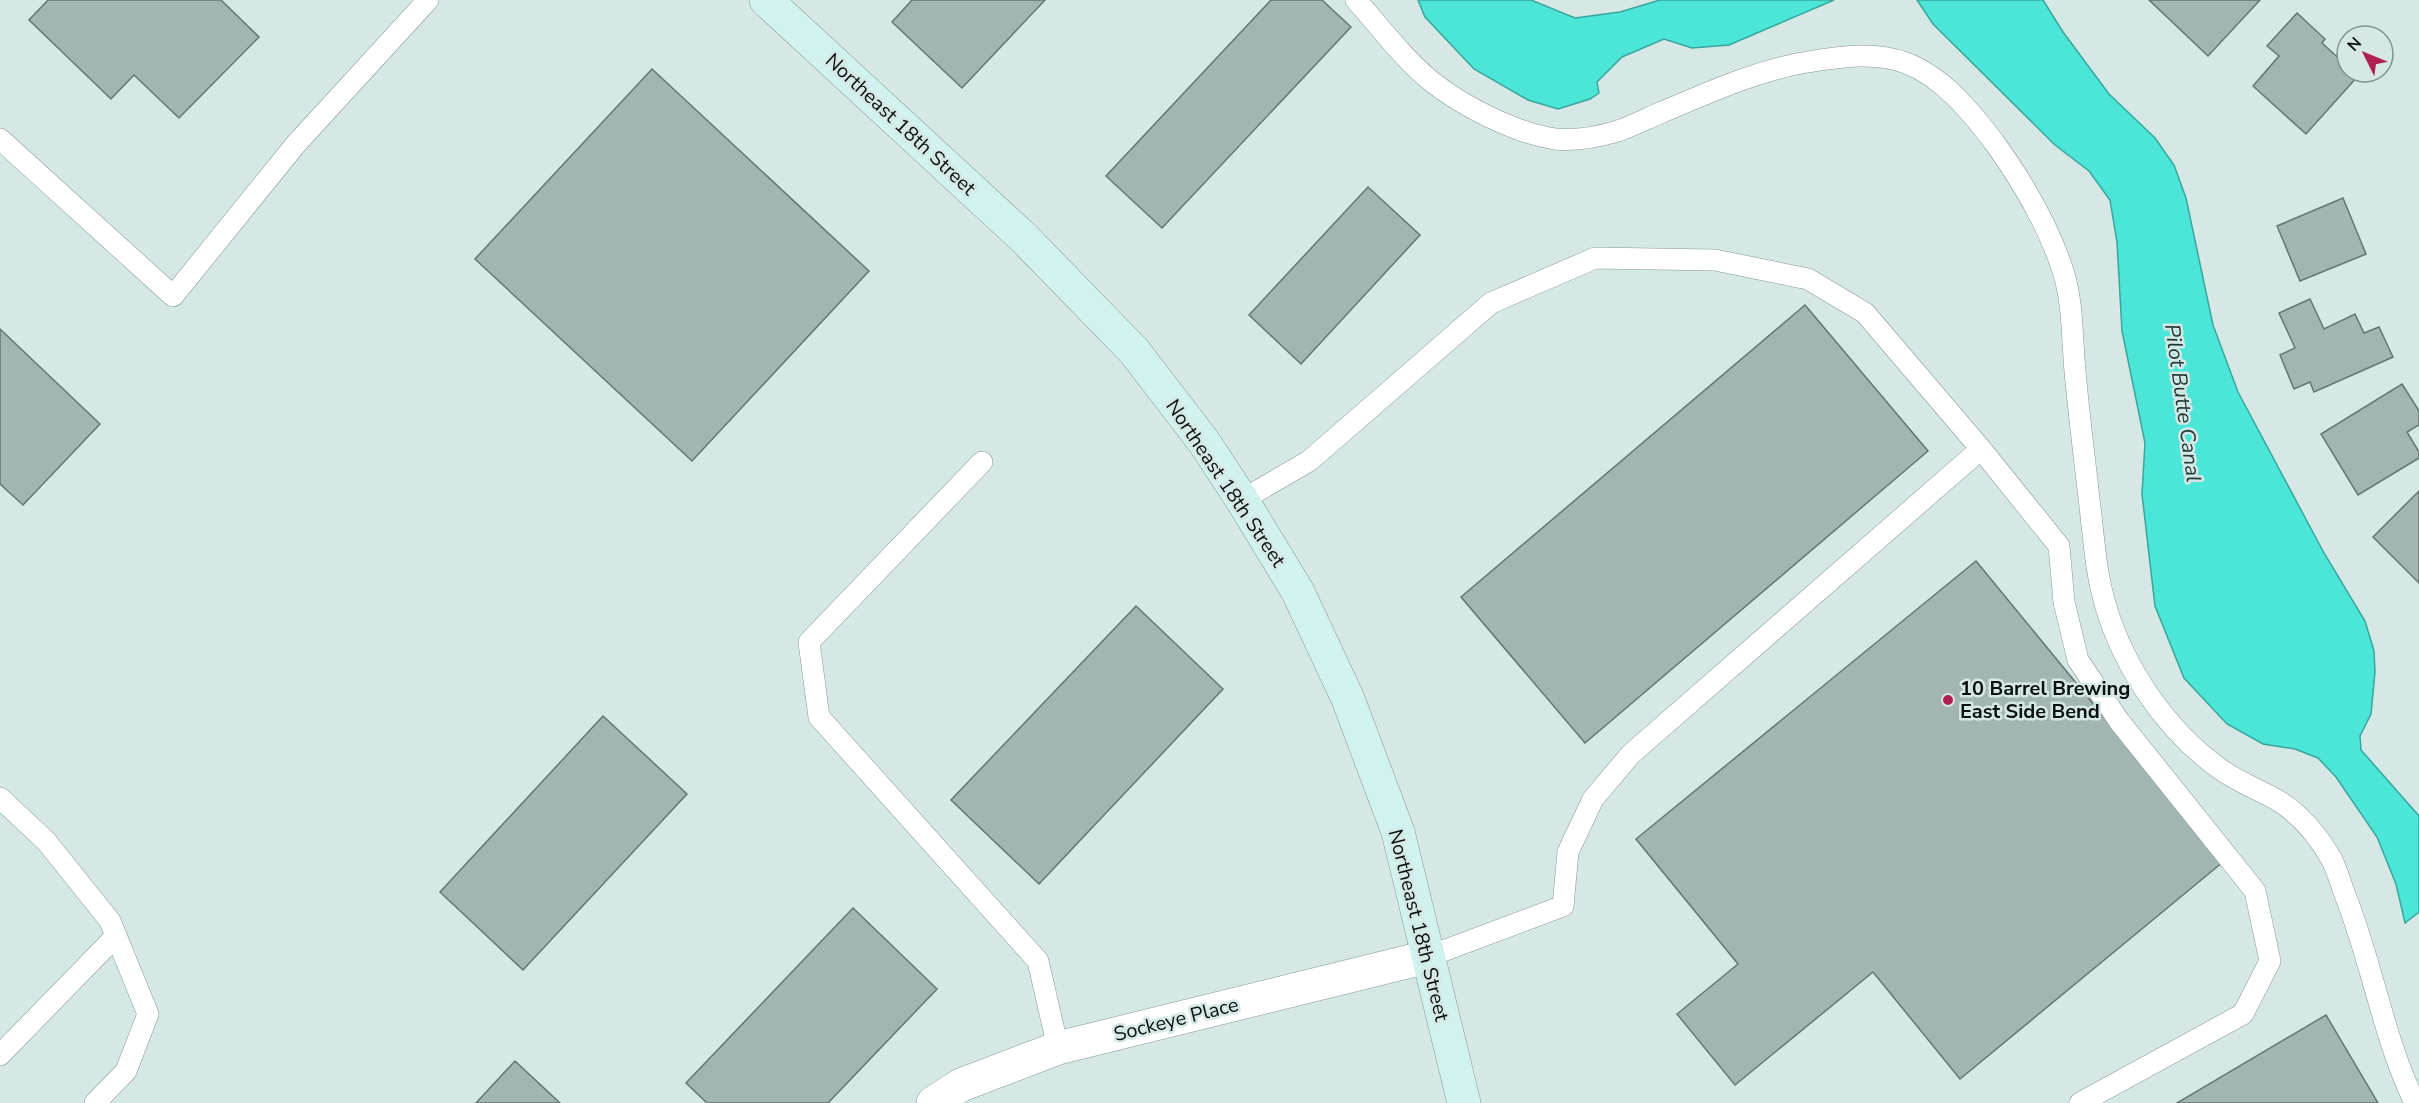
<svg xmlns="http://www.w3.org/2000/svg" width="2419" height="1103" font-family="'Nunito Sans',sans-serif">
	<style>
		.water { fill: #4ce6d9; stroke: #38a69d; stroke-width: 1.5 }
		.building { fill: #a2b5b2; stroke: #657673; stroke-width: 1.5 }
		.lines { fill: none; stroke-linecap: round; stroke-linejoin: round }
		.lane-casing { stroke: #869895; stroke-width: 22 }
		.street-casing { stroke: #869895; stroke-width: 34 }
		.secondary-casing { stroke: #869895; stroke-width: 34 }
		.lane { stroke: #fff; stroke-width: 21 }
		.street { stroke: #fff; stroke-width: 33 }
		.secondary { stroke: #d1f2ee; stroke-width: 33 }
		.poi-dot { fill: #b01f52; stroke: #d5e8e5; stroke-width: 2 }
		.labels { text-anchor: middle; stroke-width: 5; stroke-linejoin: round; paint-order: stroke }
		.street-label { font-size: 20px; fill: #0a1110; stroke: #d5e8e5 }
		.poi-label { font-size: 20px; font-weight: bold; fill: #0a1110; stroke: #d5e8e5; text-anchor: start }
		.water-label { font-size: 21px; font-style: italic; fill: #203a37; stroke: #d5e8e5 }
	</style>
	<rect width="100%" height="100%" fill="#d5e8e5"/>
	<path class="water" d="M1418 0H1531L1575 18 1620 12 1660 0H1834L1729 45 1692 48 1664 39 1622 57 1597 82 1599 93 1590 99 1558 109 1528 100 1474 69 1425 17Z
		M1917 0H2043L2063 32 2109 94 2155 138 2174 165 2186 198 2213 325 2238 392 2324 553 2365 621 2374 651 2375 672 2371 714 2360 736 2361 750 2419 816V912L2405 923 2396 884 2377 837 2336 777 2318 758 2295 749 2263 744 2227 724 2184 678 2155 606 2142 494 2145 443 2122 331 2117 242 2110 200 2089 171 2055 145 1933 24Z"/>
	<path class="building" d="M48 0H221L259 37 179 118 134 75 111 99 29 20Z
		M912 0H1045L962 88 892 22Z
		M1271 0H1322L1351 27 1162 228 1106 176Z
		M2149 0H2260L2208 56Z
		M2297 13 2325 39 2322 43 2347 66V72H2354L2358 76 2306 134 2253 86 2279 56 2267 46Z
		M652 69 869 271 692 461 475 259Z
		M1368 187 1420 235 1301 364 1249 315Z
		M2343 198 2366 254 2300 281 2277 226Z
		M2310 299 2324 329 2355 314 2364 333 2379 327 2393 357 2314 392 2310 382 2294 389 2280 355 2295 348 2279 313Z
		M1805 305 1928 451 1585 743 1461 597Z
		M0 329 100 424 23 505 0 484Z
		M2402 384 2419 411V425L2407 432 2419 452V458L2358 495 2321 434Z
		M2419 491V583L2373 537Z
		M1976 561 2223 862 1960 1079 1873 972 1735 1085 1677 1014 1738 964 1636 839Z
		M1136 606 1223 689 1039 884 951 800Z
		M603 716 687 794 523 970 440 892Z
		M853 908 937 989 828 1103H707L686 1083Z
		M2326 1015 2378 1103H2177Z
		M515 1061 560 1103H476Z"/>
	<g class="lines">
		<defs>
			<path id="lane" d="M1356 0C1380 27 1403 58 1431 81 1462 106 1515 133 1555 139 1575 141 1598 137 1618 131 1632 126 1646 119 1660 113 1708 93 1755 71 1807 62 1840 57 1874 51 1906 63 1943 77 1971 112 1994 142 2022 181 2048 224 2063 271 2073 302 2072 338 2075 371 2079 416 2085 462 2090 507 2094 540 2096 575 2106 607 2125 670 2167 731 2220 769 2238 782 2258 789 2277 800 2300 814 2319 837 2332 860 2337 871 2341 883 2345 895 2372 962 2383 1037 2415 1103
				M0 139 173 296 296 144 428 0
				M1981 449 2059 546 2064 602 2078 660 2119 721 2255 891 2270 961 2243 1014 2080 1103
				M982 462 809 642 819 717 1038 961 1058 1048
				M1242 500 1309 461 1491 303 1595 258 1715 260 1808 279 1865 313 1981 449 1631 754 1593 799 1568 852 1563 906 1427 957
				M0 798 46 841 110 921 148 1014 126 1071 95 1103
				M0 1055 116 936"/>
			<path id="street" d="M933 1103 961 1085 1058 1048 1427 957"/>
			<path id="secondary" d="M766 0 1024 238 1134 351 1204 442 1242 500 1298 592 1348 699 1398 832 1464 1103"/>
		</defs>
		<use href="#lane" class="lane-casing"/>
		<use href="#street" class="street-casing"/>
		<use href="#secondary" class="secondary-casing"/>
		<use href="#lane" class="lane"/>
		<use href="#street" class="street"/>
		<use href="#secondary" class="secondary"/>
	</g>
	<circle class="poi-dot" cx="1948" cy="700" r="6"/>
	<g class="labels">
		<g class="street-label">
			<text transform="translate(901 124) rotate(43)" y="7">Northeast 18th Street</text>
			<text transform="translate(1226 483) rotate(56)" y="7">Northeast 18th Street</text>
			<text transform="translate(1419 925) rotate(76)" y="7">Northeast 18th Street</text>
			<text transform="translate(1176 1019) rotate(-14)" y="7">Sockeye Place</text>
		</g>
		<g class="poi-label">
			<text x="1960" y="695">10 Barrel Brewing<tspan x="1960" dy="23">East Side Bend</tspan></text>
		</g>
		<g class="water-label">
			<text transform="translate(2183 403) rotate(82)" y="7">Pilot Butte Canal</text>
		</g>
	</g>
	<g transform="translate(2365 54) rotate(313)"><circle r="28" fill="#d5e8e5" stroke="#849290" stroke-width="1.5"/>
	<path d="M0-4.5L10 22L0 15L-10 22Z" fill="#b01f52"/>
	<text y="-9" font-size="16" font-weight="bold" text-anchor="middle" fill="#0a1110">N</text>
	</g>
</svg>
